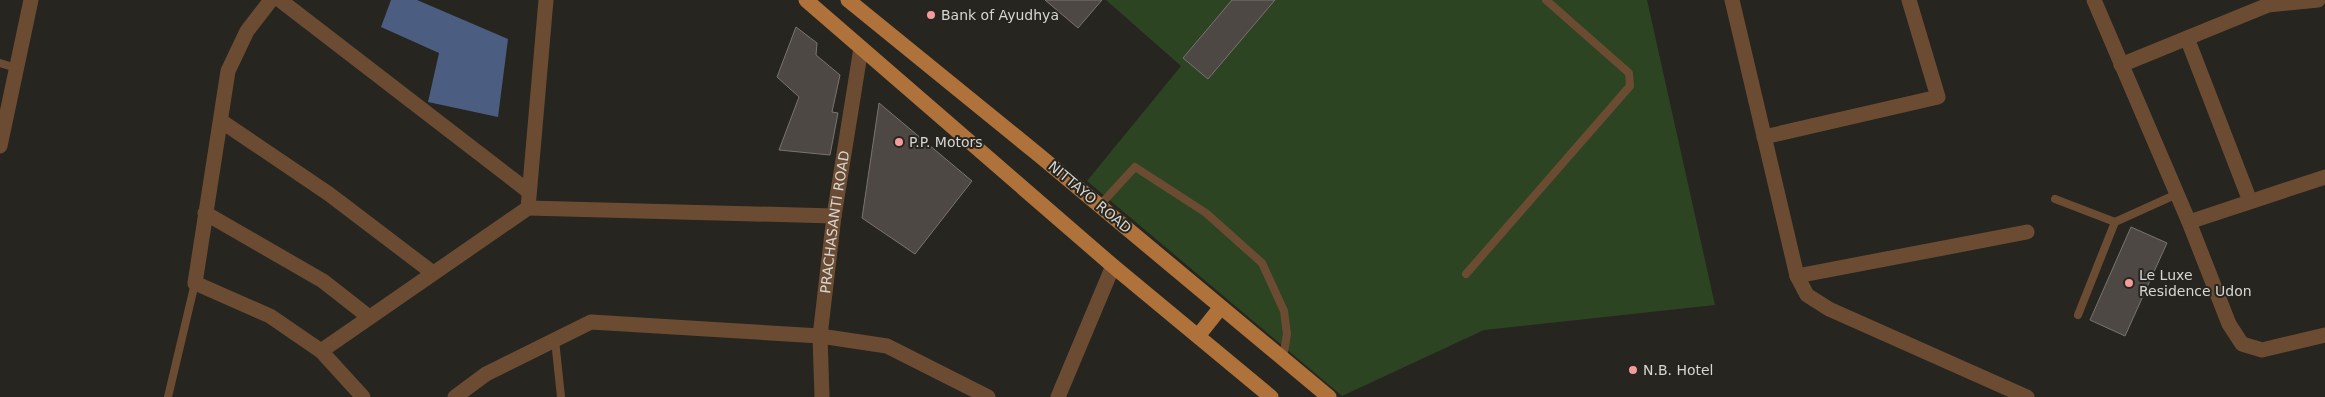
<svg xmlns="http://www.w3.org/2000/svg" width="2325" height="397" font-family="'DejaVu Sans',sans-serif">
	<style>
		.green { fill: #2c4422 }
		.water { fill: #4c5d82 }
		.building { fill: #4d4843; stroke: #79746e }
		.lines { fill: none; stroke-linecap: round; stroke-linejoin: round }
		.lane { stroke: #6b4c33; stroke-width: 8 }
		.street { stroke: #6b4c33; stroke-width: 15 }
		.primary { stroke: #af723a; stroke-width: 15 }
		.poi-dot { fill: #f59b9c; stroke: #27251f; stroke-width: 2 }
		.labels { text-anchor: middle; stroke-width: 4; stroke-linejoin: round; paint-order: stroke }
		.poi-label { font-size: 14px; fill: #d7d6d2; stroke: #27251f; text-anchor: start }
		.street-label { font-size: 14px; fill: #d7d6d2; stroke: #27251f }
	</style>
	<rect width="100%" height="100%" fill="#27251f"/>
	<path class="green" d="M1106 0H1647L1715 305 1484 330 1342 396 1087 181 1181 66Z"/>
	<path class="water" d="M391 0H417L508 39 498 117 428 102 439 53 381 27Z"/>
	<path class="building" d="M1045 0H1102L1078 28Z
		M1232 0H1275L1208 79 1183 58Z
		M796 27 817 43 816 55 840 75 832 112 838 113 830 155 779 150 799 97 777 77Z
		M879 103 972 181 915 254 862 218Z
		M2131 227 2167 243 2125 336 2090 320Z"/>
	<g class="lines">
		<path class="lane" d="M0 63 16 68
			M2055 199 2115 222
			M1100 205 1135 167 1206 213 1262 263 1284 311 1287 334 1283 358
			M1466 274 1630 86 1629 73 1546 0
			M2078 315 2115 222 2177 194
			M555 340 561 397
			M168 397 195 283"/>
		<g class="street">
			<path d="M271 0 247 31 228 71 195 283 270 316 321 351 528 208 546 0"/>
			<path d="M280 0 528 191"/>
			<path d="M1732 0 1797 276 1807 295 1829 309 2027 397"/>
			<path d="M2094 0 2189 222 2229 324 2242 344 2262 350 2325 335"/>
			<path d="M2187 38 2250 201"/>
			<path d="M2121 65 2268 5 2318 0"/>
			<path d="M221 121 329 194 433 273"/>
			<path d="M1764 137 1938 97 1909 0"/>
			<path d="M0 146 31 0"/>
			<path d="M528 208 834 216"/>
			<path d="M205 213 323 281 369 317"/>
			<path d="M2189 222 2325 177"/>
			<path d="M1797 276 2027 232"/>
			<path d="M321 351 363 397"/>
			<path d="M455 397 486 374 591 322 820 336 887 346 988 397"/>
			<path id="s1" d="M822 397 820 336 834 216 861 48"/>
			<path d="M1058 397 1113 266"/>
		</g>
		<path class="primary" d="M806 0 1113 266 1271 397
			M848 0 1040 156 1329 397
			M1198 336 1221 307"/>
	</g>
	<g class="poi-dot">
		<circle cx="931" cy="15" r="5"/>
		<circle cx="899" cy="142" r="5"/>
		<circle cx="2129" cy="283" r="5"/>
		<circle cx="1633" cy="370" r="5"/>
	</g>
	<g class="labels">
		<g class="poi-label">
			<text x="941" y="20">Bank of Ayudhya</text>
			<text x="909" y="147">P.P. Motors</text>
			<text x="2139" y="280">Le Luxe<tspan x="2139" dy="16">Residence Udon</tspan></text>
			<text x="1643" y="375">N.B. Hotel</text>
		</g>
		<g class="street-label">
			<text transform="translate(1090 197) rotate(40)" y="5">NITTAYO ROAD</text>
			<text dy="5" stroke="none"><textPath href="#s1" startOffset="176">PRACHASANTI ROAD</textPath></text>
		</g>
	</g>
</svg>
